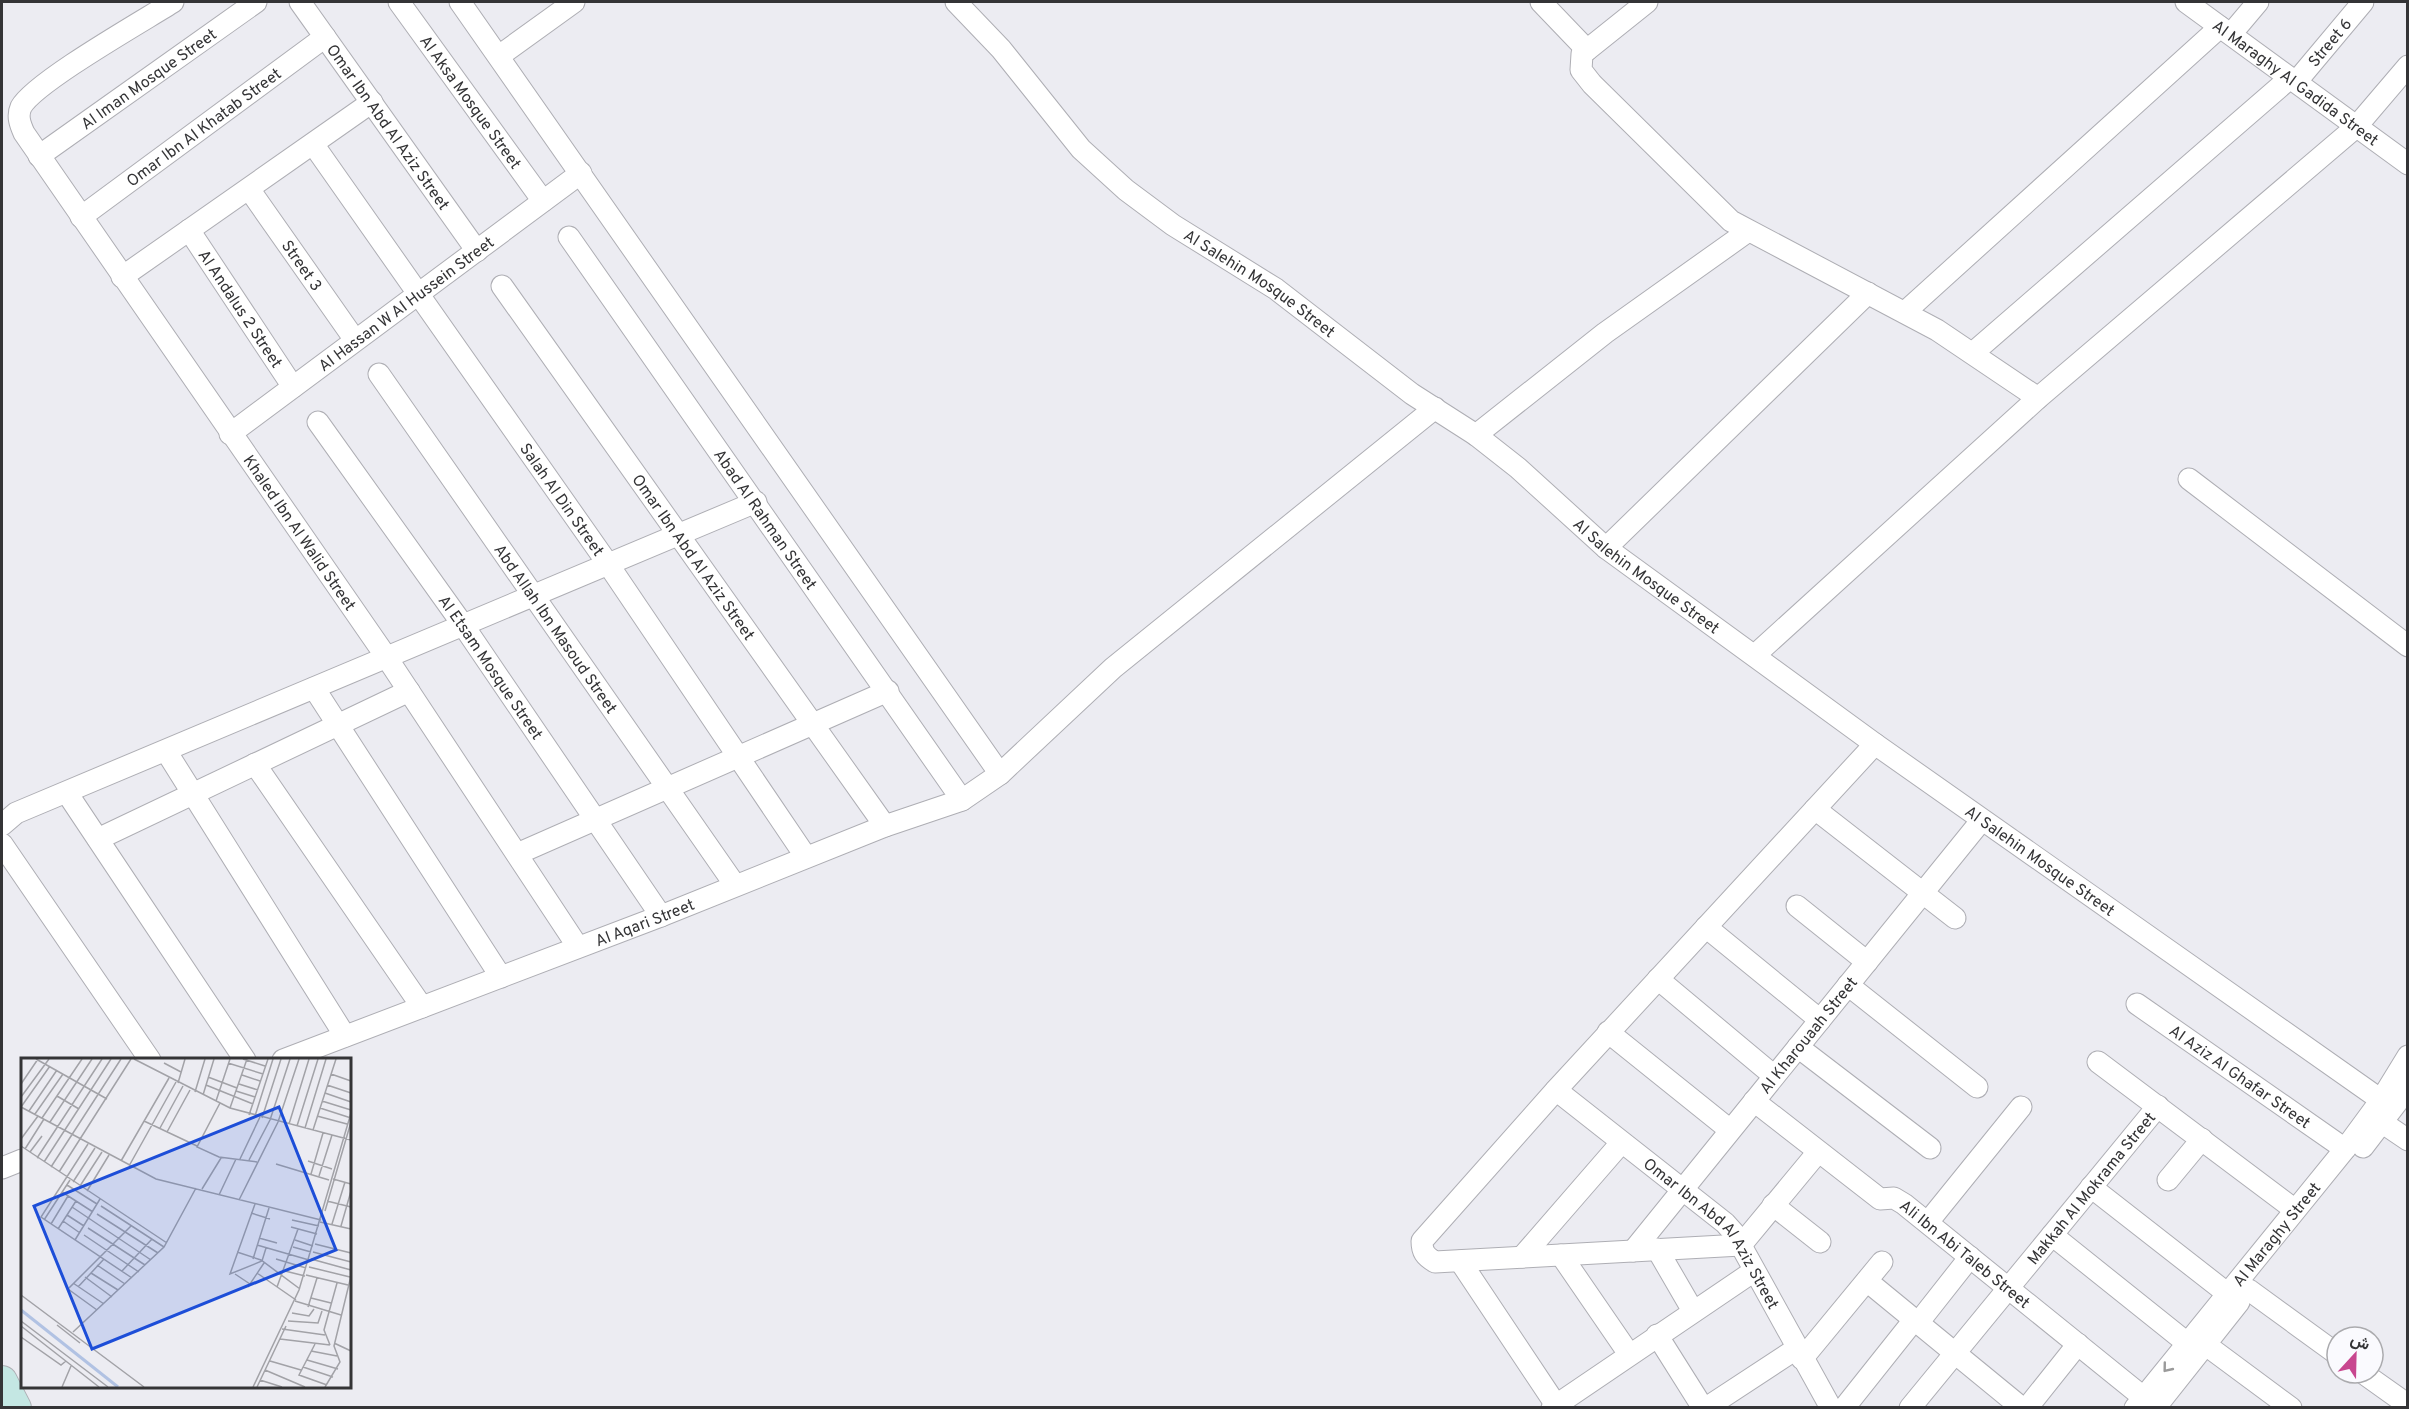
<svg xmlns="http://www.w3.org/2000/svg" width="2409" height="1409" font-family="Overpass,Vazirmatn,sans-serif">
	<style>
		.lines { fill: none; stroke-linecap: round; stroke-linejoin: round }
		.minor-casing { stroke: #aeaeb4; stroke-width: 23 }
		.secondary-casing { stroke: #aeaeb4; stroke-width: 32 }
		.minor { stroke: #fff; stroke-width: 21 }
		.secondary { stroke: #c4e7e3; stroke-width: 30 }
		.oneway { stroke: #9a9a9a }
		.labels { text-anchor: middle; stroke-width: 6; stroke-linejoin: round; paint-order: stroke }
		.street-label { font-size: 16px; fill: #343436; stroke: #fafafe }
		.inset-river { fill: none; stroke: #b1c2e3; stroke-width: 3 }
		.inset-road { fill: none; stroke: #a2a2a7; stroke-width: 1.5 }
		.view { fill: #1d4ed8; fill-opacity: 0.15; stroke: #1d4ed8; stroke-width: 3 }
		.inset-edge { fill: none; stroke: #343436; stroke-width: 3 }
	</style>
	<rect width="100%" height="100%" fill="#ececf2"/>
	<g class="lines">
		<defs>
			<g id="minor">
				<path id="s1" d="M173 2C143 21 35 82 21 107 17 116 20 124 24 133L387 658 578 947"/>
				<path id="s2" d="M300 2 477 251"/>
				<path id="s3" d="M399 2 543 201"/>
				<path d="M460 2 1000 774"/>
				<path id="s4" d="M956 2 1001 49 1081 149 1126 190 1173 225 1276 289 1412 394 1476 435 1518 468 1606 548 1875 744 2381 1100"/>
				<path d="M1541 2 1587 50"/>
				<path d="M1647 2 1582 54 1581 70 1592 84 1731 221 1937 330 2038 398"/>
				<path id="s5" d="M2186 2 2408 164"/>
				<path d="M2231 34 2258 2"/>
				<path d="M499 56 574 2"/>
				<path id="s6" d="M2296 82 2363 2"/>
				<path id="s7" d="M313 144 608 564 806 857"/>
				<path id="s8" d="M39 156 256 2"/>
				<path id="s9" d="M249 189 355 340"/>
				<path id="s10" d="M81 217 325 37"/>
				<path id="s11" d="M189 230 293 387"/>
				<path id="s12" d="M569 237 962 800"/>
				<path d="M122 277 372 102"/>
				<path id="s13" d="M502 286 885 826"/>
				<path d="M1905 312 2220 27"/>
				<path d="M1974 352 2290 78"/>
				<path id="s14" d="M379 374 735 885"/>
				<path id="s15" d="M318 422 463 625 661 916"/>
				<path id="s16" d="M230 434 581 173"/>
				<path d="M1476 435 1605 333 1747 232"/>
				<path d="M2189 479 2408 646"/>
				<path d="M1606 548 1868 293"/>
				<path d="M1755 655 2038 398 2356 127 2408 66"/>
				<path d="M314 688 501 977"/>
				<path d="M166 751 345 1036"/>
				<path d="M255 764 422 1007"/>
				<path d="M67 793 245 1060"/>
				<path d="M1815 809 1955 918"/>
				<path d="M2 825 16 813 756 502"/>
				<path d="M98 839 409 691"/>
				<path d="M2 844 150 1060"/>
				<path d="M517 854 888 691"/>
				<path d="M1797 906 1867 962"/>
				<path d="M1706 927 1820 1020"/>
				<path d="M1658 979 1774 1076"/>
				<path d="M1848 985 1977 1087"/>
				<path id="s17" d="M2137 1004 2345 1149"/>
				<path d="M1608 1032 1730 1130"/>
				<path d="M1798 1047 1930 1148"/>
				<path id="s18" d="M283 1060 661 916 885 826 962 800 1000 774 1113 668 1435 408"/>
				<path d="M2098 1062 2295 1210"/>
				<path id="s19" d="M1556 1090 1725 1223 1734 1233 1831 1408"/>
				<path id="s20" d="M1754 1101 1880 1199 1894 1198 1904 1204 2143 1397"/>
				<path d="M2371 1115 2408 1140"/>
				<path d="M2363 1147 2408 1088"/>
				<path d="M1818 1152 1741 1245 1435 1262C1425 1256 1422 1252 1422 1241L1556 1090 1875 744"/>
				<path d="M2 1168 22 1160"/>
				<path d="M2168 1180 2202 1139"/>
				<path d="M2091 1187 2228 1294"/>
				<path d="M1773 1205 1820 1242"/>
				<path d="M1928 1222 2021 1107"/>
				<path d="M2052 1235 2187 1343"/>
				<path d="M1657 1249 1693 1311"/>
				<path id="s21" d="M1633 1251 1981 821"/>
				<path d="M1561 1255 1629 1354"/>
				<path d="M1522 1257 1621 1143"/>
				<path d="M1460 1261 1556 1405"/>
				<path d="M1867 1281 2022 1408"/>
				<path d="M2249 1290 2337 1354"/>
				<path d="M1918 1323 1970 1257"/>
				<path d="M1657 1335 1703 1408"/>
				<path d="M2206 1345 2291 1408"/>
				<path d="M1802 1359 1882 1262"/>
				<path d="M2363 1373 2408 1405"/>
				<path d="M1552 1408 1754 1271"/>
				<path d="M1706 1408 1796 1349"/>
				<path d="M1844 1408 1914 1320"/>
				<path id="s22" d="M1910 1408 2158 1106"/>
				<path d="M2027 1408 2078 1344"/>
				<path id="s23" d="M2135 1408 2345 1149 2381 1100 2408 1056"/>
				<path d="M2155 1408 2239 1302"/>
			</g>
			<path id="secondary" d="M2 1381 16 1408"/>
		</defs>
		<use href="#minor" class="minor-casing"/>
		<use href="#secondary" class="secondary-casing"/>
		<use href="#minor" class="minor"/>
		<use href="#secondary" class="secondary"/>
	</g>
	<defs><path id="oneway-chevron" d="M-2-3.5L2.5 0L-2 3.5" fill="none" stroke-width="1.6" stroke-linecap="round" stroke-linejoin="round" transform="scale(1.5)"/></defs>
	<use class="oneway" href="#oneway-chevron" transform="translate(2167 1368) rotate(129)"/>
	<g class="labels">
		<g class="street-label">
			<text dy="6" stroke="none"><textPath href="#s6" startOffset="52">Street 6</textPath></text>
			<text dy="6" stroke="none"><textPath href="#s8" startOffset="134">Al Iman Mosque Street</textPath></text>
			<text dy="6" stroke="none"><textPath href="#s5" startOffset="136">Al Maraghy Al Gadida Street</textPath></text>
			<text dy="6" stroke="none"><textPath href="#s3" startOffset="123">Al Aksa Mosque Street</textPath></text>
			<text dy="6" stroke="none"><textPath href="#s2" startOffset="153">Omar Ibn Abd Al Aziz Street</textPath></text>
			<text dy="6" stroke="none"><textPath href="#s10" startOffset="152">Omar Ibn Al Khatab Street</textPath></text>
			<text dy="6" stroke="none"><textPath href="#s9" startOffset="93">Street 3</textPath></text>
			<text dy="6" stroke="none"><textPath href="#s4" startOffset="417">Al Salehin Mosque Street</textPath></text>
			<text dy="6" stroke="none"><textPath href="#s16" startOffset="219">Al Hassan W Al Hussein Street</textPath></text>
			<text dy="6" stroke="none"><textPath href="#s11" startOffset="94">Al Andalus 2 Street</textPath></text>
			<text dy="6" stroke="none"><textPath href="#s7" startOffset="434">Salah Al Din Street</textPath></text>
			<text dy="6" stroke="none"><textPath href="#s12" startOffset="344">Abad Al Rahman Street</textPath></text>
			<text dy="6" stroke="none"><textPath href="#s1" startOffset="698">Khaled Ibn Al Walid Street</textPath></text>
			<text dy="6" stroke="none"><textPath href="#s13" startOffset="332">Omar Ibn Abd Al Aziz Street</textPath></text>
			<text dy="6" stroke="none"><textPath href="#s4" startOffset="903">Al Salehin Mosque Street</textPath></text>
			<text dy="6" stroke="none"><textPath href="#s14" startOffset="310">Abd Allah Ibn Masoud Street</textPath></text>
			<text dy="6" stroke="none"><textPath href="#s15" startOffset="300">Al Etsam Mosque Street</textPath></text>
			<text dy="6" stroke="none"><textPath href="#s4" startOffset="1389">Al Salehin Mosque Street</textPath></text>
			<text dy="6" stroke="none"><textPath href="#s18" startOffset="387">Al Aqari Street</textPath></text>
			<text dy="6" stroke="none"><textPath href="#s21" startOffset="278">Al Kharouaah Street</textPath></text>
			<text dy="6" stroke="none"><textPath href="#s17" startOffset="126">Al Aziz Al Ghafar Street</textPath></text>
			<text dy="6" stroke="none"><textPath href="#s22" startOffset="285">Makkah Al Mokrama Street</textPath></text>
			<text dy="6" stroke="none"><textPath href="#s23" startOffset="224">Al Maraghy Street</textPath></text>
			<text dy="6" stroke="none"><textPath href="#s19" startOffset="214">Omar Ibn Abd Al Aziz Street</textPath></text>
			<text dy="6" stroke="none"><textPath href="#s20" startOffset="264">Ali Ibn Abi Taleb Street</textPath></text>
		</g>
	</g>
	<g transform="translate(21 1058)">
		<rect width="330" height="330" fill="#ececf2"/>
		<path class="inset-river" d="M0 252 97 329"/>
		<path class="inset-road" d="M15 1 86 41M113 1 209 50 330 82M222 1 244 8M143 5 160 14M207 5 242 16M310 16 330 23M221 17 239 23M187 19 216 30M157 25 164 1M0 26 17 1M218 26 237 32M185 27 232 46M306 27 330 35M215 33 234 39M174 34 184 1M304 35 330 44M182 37 193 1M36 38 58 51M0 39 28 1M195 43 209 1M301 43 330 52M199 45 176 89 198 99 236 104M0 49 135 121 300 162M0 49 29 8M209 50 226 1M299 50 330 60M8 53 36 12M14 56 42 16M228 57 247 1M234 58 252 1M296 58 326 66M21 60 61 1M241 60 260 1M249 62 269 1M123 63 176 88M29 64 71 1M268 66 288 1M276 68 297 1M139 70 162 28M284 70 305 1M292 72 315 1M146 74 169 32M0 81 17 58M67 86 20 159 111 220M0 88 146 185M4 91 23 61M9 94 21 78M16 100 81 1M219 101 239 59M228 102 249 62M100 103 148 20M287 103 311 111M23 104 90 1M255 106 308 122M108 108 155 24M30 109 100 1M38 114 110 1M290 116 302 75M298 118 311 77M312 121 330 126M52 124 74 90M46 127 76 146M59 128 81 94M181 131 200 100M66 133 88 97M41 134 72 154M198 137 215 101M218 142 257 64 278 1M306 143 330 149M234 146 209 216 241 203 245 190M80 148 143 189M51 149 130 202M304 153 330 64M230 155 249 161M76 156 137 195M46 157 63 168M23 162 49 122M271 162 298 168M42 163 59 175M299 164 330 171M30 166 47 138M311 166 324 124M320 168 330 133M270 169 296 176M67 170 124 207M37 171 55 143M63 177 118 214M238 180 256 185M54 182 79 141M274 182 292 188M294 186 330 195M236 187 288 202M272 189 290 194M216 194 240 202 279 231M292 194 330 204M232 201 248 150M255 201 285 210M290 201 330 212M76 207 104 226M288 209 329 219M101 213 131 181M264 213 284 218M70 215 97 232M236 215 275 242M214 216 229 226M285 217 327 227M64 219 91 239M52 225 83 246M57 229 83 201M227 229 243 205M256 229 277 171M0 237 123 329M290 240 310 245M274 243 320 257M287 249 296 220M76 252 47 231 110 168M271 255 288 258 293 251M0 263 87 329M267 263 297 265 301 253M36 267 59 285M0 268 78 329M261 271 304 277M52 274 143 189 175 130M0 279 40 307 45 303M259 281 309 287M313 285 330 293M294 286 278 317 306 327M309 287 303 272 316 225M290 293 316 298M286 302 317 311M249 303 280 312M282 309 312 319M244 312 284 329M239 322 261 329M41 329 50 308M232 329 278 232 330 55M236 329 265 268M304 329 319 304 313 288 330 218"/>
		<path class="view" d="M258 49 315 192 71 291 13 148Z"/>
		<rect width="330" height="330" class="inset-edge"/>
	</g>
	<rect width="2409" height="1409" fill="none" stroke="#343436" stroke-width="6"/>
	<g transform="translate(2355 1355) rotate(22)"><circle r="28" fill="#fafafe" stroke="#ababae" stroke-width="1.5"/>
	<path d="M0-4.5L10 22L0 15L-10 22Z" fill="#c8468f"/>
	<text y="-9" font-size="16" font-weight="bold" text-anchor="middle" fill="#343436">ش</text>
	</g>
</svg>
